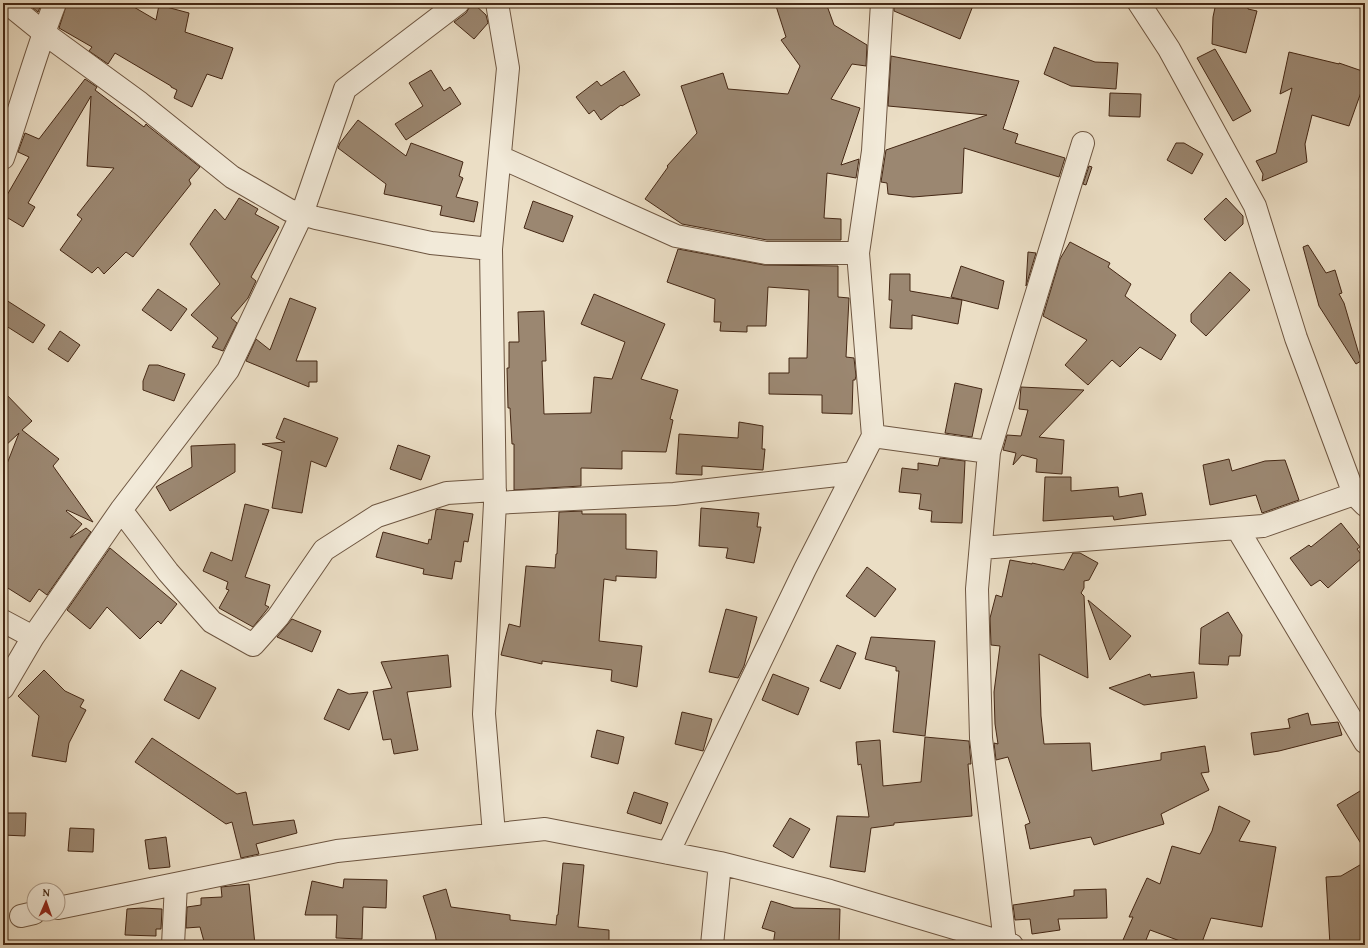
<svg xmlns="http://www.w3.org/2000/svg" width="1368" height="948" font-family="'Gentium Book Plus',serif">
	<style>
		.building { fill: #9b8771; stroke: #452815 }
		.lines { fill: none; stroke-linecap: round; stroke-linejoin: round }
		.minor-casing { stroke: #6e5641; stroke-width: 24 }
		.minor { stroke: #f2ead9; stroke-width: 22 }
	</style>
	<rect width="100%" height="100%" fill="#ebdec5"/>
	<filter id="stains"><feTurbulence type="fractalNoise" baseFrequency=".005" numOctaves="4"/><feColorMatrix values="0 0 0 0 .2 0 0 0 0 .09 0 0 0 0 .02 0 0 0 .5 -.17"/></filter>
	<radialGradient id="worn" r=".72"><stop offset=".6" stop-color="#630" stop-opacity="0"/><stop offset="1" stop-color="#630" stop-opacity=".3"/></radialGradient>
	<path class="building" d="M27 3H42L38 12Z
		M67 3H127L156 20 159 5 189 13 185 32 233 48 222 79 207 74 192 107 174 98 177 90 171 87V86L115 53 108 64 89 51 92 47 59 28Z
		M470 3H473L486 15 488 23 474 39 454 22 466 13 469 8Z
		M775 3H826L834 25 867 45 866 66 852 64 831 99 860 108 841 165 859 159 856 178 827 173 824 218 841 219V240H767L682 224 645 199 668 167 667 166 697 133 681 86 723 73 728 89 788 94 800 66 781 40 786 37Z
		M894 3H974L960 39 894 11Z
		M1216 3H1248V9L1257 11 1246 53 1212 44 1213 17Z
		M1054 47 1095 62 1118 63 1116 89 1071 86 1044 74Z
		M1215 49 1251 111 1233 121 1197 58Z
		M1289 52 1339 64V63L1365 72V81L1349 126 1312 115 1305 144 1307 162 1262 181 1263 174 1256 161 1276 153 1292 88 1280 94Z
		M891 56 1019 81 1003 129 1018 134 1015 143 1065 158 1059 177 964 148 962 193 913 197 888 194 887 183 881 182 886 150 987 115 888 106Z
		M431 70 444 91 450 87 461 104 406 140 395 124 423 106 409 83Z
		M624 71 640 95 622 106 621 105 601 120 594 110 589 114 576 97 597 81 601 86Z
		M85 79 97 87 95 90 144 127 146 124 148 126 200 167 189 180 191 184 133 257 126 252 104 274 98 267 92 273 60 250 82 219 77 215 114 168 87 166 91 96 28 203 35 207 23 227 3 215V202L29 157 18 152 25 133 39 139Z
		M1110 93 1141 94 1140 117 1109 116Z
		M358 120 406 156 411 143 463 162 459 176 463 178 456 197 478 202 474 222 440 215 442 206 384 194 386 184 338 148 340 143Z
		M1176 143H1184L1203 154 1192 174 1167 160Z
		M1089 166 1092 167 1086 185 1083 184Z
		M239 198 258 209 255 214 279 227 251 277 256 281 248 298 231 318 237 323 223 351 212 347 218 338 191 315 220 284 190 244 215 209 225 220Z
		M1226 198 1243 216V224L1225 241 1204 219Z
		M533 201 573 216 563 242 524 228Z
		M1070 242 1110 263 1108 267 1131 284 1125 296 1176 335 1161 360 1140 347 1120 367 1112 360 1088 385 1065 365 1087 340 1043 316 1060 259Z
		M1308 245 1326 273 1335 270 1342 293 1339 294 1344 303 1361 361 1356 364 1319 306 1303 247Z
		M678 249 764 265 838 266V297L849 298 846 357 854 358 856 376 855 380H853L852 414 822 413V395L769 394V373H789V358H807L809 290 768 287 766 326H747V332L720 331 721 322H714L715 299 667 282Z
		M1028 252 1036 253 1026 286Z
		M961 266 1004 281 998 309 951 297Z
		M1230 272 1250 290 1206 336 1191 322V314Z
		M890 274H910V291L962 300 958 324 912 315V329L890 328 892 300H889Z
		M158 289 187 309 171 331 142 310Z
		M594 294 665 324 641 379 678 390 670 419 673 420 666 452 622 451V469L581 468V486L514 490V444H512L510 408H508L507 368H509V342H519L518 312 544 311 546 361H542L544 414 591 413 594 377 612 379 625 342 581 324Z
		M3 298 45 325 33 343 3 324Z
		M290 298 316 308 296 361H317V382H309V387L246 361 256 339 270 350Z
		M60 331 80 345 68 362 48 349Z
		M149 365H158L185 374 174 401 143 390V381Z
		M955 383 982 389 972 437 945 433Z
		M1021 387 1084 390 1039 437 1064 440 1062 474 1036 472 1037 459 1022 455 1013 465 1016 453 1003 450 1007 435 1021 436 1028 410 1019 409Z
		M3 391 32 421 22 430 59 459 53 466 93 522 67 510 66 511 82 524 70 538 86 528 91 532 47 595 39 589 30 602 3 585V474L19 433 3 448Z
		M284 418 338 438 326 467 311 461 302 513 272 508 282 451 262 444 285 442 276 438Z
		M739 422 763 426 762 449H765L763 470 702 466V475L676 474 679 434 738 438Z
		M235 444V472L170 511 156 487 192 467 191 446Z
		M398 445 430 456 421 480 390 469Z
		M940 458 965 461 962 523 931 522 932 511 919 509 921 494 899 492 902 468 918 470V463L938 466Z
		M1229 459 1232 471 1265 461 1285 460 1299 500 1262 513 1256 495 1210 505 1203 465Z
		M1045 477H1071V491L1118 487 1119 497 1142 493 1146 515 1114 520 1113 516 1043 521Z
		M245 504 269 510 245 577 270 585 265 605 269 607 253 627 219 608 229 590 226 589 228 582 203 571 211 552 232 561Z
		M701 508 759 513 757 527H761L754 563 726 558 728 548 699 546Z
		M439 509 473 514 468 542 464 541 461 562 455 561 452 579 423 574 424 569 376 557 383 532 428 544 429 539 431 540 436 510Z
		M582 511V514H626V549L657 551 656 578 616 576V581L604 579 599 641 642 646 637 687 611 681 612 670 542 661V664L501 655 509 624 520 627 526 566 555 568 556 554H557L559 512Z
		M1341 523 1360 547 1357 549 1363 557 1328 588 1320 580 1311 586 1290 558 1309 545 1311 547Z
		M110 548 177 604 161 624 158 621 140 639 107 607 90 629 67 610Z
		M1073 553H1080L1098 563 1089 580 1084 581V588L1081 593 1084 596 1088 678 1039 654 1041 716 1044 744 1090 743 1092 771 1161 760V753L1205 746 1209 772 1201 773 1209 790 1161 814 1164 824 1094 845 1091 837 1030 849 1025 825 1030 823 1008 757 996 760 994 743 998 744 995 724 994 692 1000 646 991 645 990 618 996 595 1002 597 1010 560 1032 564V563L1064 570Z
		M867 567 896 589 875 617 846 596Z
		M1088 600 1131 636 1110 660Z
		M726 609 757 617 744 666 738 678 709 672Z
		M1228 612 1242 635 1240 656H1229L1228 665 1199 664 1201 628Z
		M292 619 321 631 312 652 277 637Z
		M871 637 935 641 925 736 893 732 899 671H896V667L865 659Z
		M837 645 856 653 840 689 820 681Z
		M448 655 451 687 407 692 418 750 394 754 391 739 383 740 373 691 392 688 381 662Z
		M44 670 65 691 84 700 80 707 86 710 69 743 66 762 32 756 39 716 18 696Z
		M181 670 216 688 199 719 164 700Z
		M1194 672 1197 698 1144 705 1109 688 1150 674 1151 677Z
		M773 674 809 688 798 715 762 700Z
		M338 689 349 694 368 692 349 730 324 719Z
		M682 712 712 719 703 751 675 744Z
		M1308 713 1311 725 1338 722 1342 735 1279 751 1254 755 1251 733 1290 728 1288 719Z
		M597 730 624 737 618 764 591 757Z
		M925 737 969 741 971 764H968L972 816 894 823V825L871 828 865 872 830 867 837 816 869 817 861 764 858 765 856 742 880 740 883 786 921 782Z
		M152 738 237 794 246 792 253 825 294 820 297 833 256 844 259 854 241 858 232 822 226 824 135 762Z
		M1365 788V850L1337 805Z
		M634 792 668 803 661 824 627 813Z
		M1219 806 1250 821 1239 841 1276 847 1262 927 1211 918 1201 945H1191L1150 930 1144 945H1135L1123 940 1133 917H1129L1147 878 1160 884 1172 846 1200 854 1212 831Z
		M3 813H26L25 836 3 835Z
		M790 818 810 829 793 858 773 846Z
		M70 828 94 829 93 852 68 851Z
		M166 837 170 867 149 869 145 840Z
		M1365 862V945H1330L1326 877 1341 876Z
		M563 863 584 865 578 927 609 930V945H437L435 934 423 896 446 889 451 907 510 915V920L556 925 557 915H558Z
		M344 879 387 880 386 908 363 907 362 939 336 938 337 915H305L312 881 343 888Z
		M249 884 255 945H205L200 927 186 928 187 907 201 905V898L222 897 221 887Z
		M1106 889 1107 918 1058 919 1060 930 1032 934 1030 919 1015 920 1013 905 1074 896V890Z
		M771 901 794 908 840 909 839 945H773L775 932 762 928Z
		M142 908 162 909 161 929H156V936L125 935 127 909Z"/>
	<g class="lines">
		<defs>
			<path id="minor" d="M7 3 44 33 140 103 232 177 289 210 316 218 431 243 491 249
				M1139 3 1169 49 1255 206 1296 338 1354 494 1365 505
				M500 157 676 236 766 253H858
				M3 158C21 107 35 54 55 3
				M873 436 989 452
				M495 503 674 494 854 473
				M121 510 168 572 212 622 253 645 278 617 324 550 377 516 447 493 495 490
				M1237 528 1365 742
				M981 548 1263 526 1354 494
				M3 621 33 637
				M3 688 33 637 121 510 228 370 302 214 345 89 458 3
				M494 834 484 714 495 503 491 249 508 68 497 3
				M668 853 805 569 873 436 858 253 873 151 882 3
				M58 908 337 851 545 829 720 863 830 891 1005 943V945
				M21 916 34 913
				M173 945 176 884
				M712 945 720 863
				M1012 945 1005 943 981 738 977 589 989 452 1023 338 1083 143"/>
		</defs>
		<use href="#minor" class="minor-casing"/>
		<use href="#minor" class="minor"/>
	</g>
	<rect width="1368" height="948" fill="none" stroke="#ebdec5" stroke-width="16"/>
	<rect x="4" y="4" width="1360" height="940" fill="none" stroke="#452815" stroke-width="2"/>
	<rect x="8" y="8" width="1352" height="932" fill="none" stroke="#452815"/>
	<g transform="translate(46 902) rotate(2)"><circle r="19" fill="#f2ead9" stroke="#ad9c8b"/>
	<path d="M0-3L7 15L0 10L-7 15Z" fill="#8f2418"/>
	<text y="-6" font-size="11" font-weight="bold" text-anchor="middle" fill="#452815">N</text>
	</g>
	<rect width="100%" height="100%" filter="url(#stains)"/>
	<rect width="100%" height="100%" fill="url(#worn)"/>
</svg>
